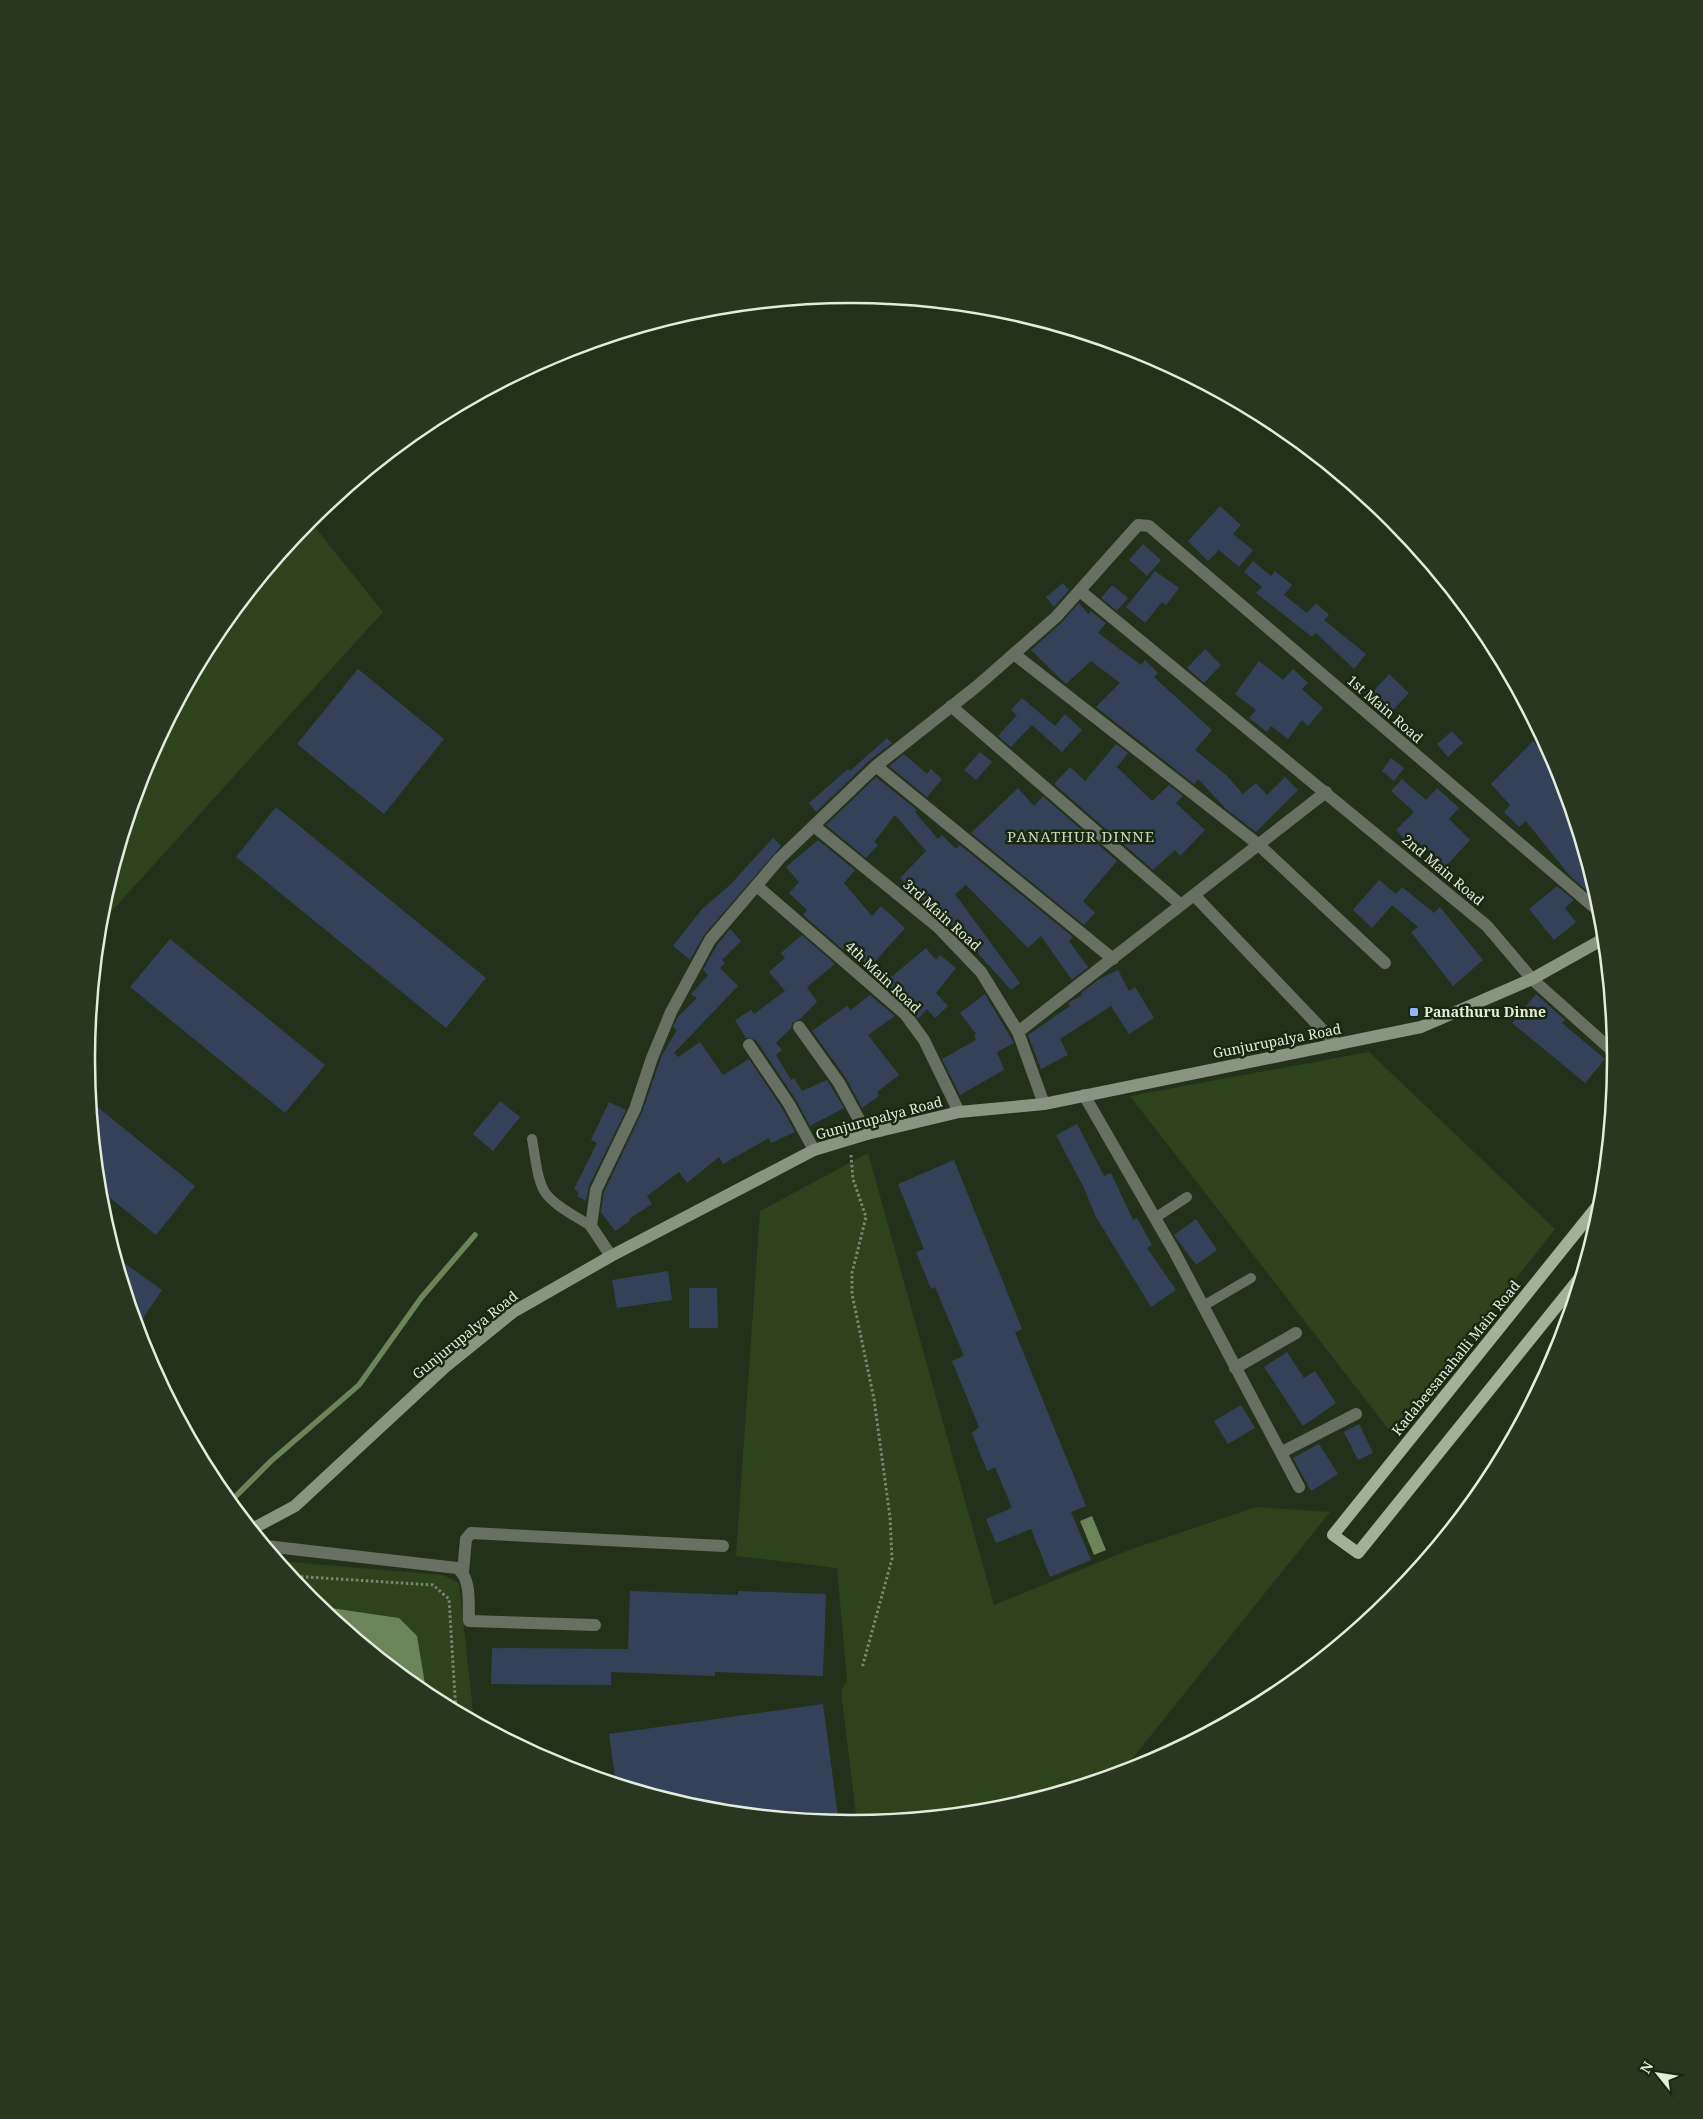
<svg xmlns="http://www.w3.org/2000/svg" width="1703" height="2119" font-family="'Noto Serif',serif">
	<style>
		.green { fill: #2e421c }
		.water { fill: #6b8558 }
		.lines { fill: none; stroke-linecap: round; stroke-linejoin: round }
		.stream { stroke: #6b8558; stroke-width: 5.5 }
		.building { fill: #344158 }
		.path { stroke: #7a8572; stroke-width: 3; stroke-dasharray: 2.5 2.5; stroke-linecap: butt }
		.lane { stroke: #686f63; stroke-width: 10 }
		.street { stroke: #686f63; stroke-width: 12 }
		.secondary { stroke: #8a9482; stroke-width: 12 }
		.primary { stroke: #a3b199; stroke-width: 12 }
		.poi-dot { fill: #92b7fd; stroke: #1a2710; stroke-width: 2 }
		.labels { text-anchor: middle; stroke-width: 5; stroke-linejoin: round; paint-order: stroke }
		.street-label { font-size: 14px; fill: #e2ebdc; stroke: #1a2710 }
		.poi-label { font-size: 14px; font-weight: bold; fill: #e2ebdc; stroke: #1a2710; text-anchor: start }
		.neighbourhood-label { font-size: 15px; letter-spacing: 1px; fill: #c6d7ba; stroke: #1a2710 }
		.rim { fill: none; stroke: #e2ebdc; stroke-width: 2.5 }
	</style>
	<rect width="100%" height="100%" fill="#24311a"/>
	<path class="green" d="M309 520 383 612 100 924 101 910 145 766 215 634Z
		M1369 1052 1555 1229 1393 1435 1130 1096Z
		M868 1153 994 1605 1129 1550 1256 1507 1330 1512 1120 1774 1001 1810 857 1824 841 1691 847 1680 837 1568 736 1556 760 1211Z
		M278 1561 443 1575 459 1583 474 1721 426 1696 310 1600Z"/>
	<path class="water" d="M1092 1516 1106 1550 1094 1555 1080 1521Z
		M317 1606 399 1618 417 1636 427 1696Z"/>
	<g class="lines">
		<path class="stream" d="M230 1502 271 1461 359 1385 421 1298 475 1235"/>
	</g>
	<path class="building" d="M1220 506 1241 525 1233 534 1253 550 1239 567 1219 550 1208 561 1188 541Z
		M1143 544 1161 560 1147 576 1129 560Z
		M1253 561 1271 576 1275 571 1292 585 1284 595 1307 613 1316 603 1329 615 1324 620 1366 654 1354 669 1316 633 1312 637 1256 593 1262 587 1244 572Z
		M1155 571 1179 588 1166 605 1162 602 1145 623 1126 607Z
		M1063 583 1069 590 1054 607 1046 597Z
		M1112 585 1128 598 1117 611 1101 598Z
		M1079 603 1088 614 1091 611 1106 623 1098 633 1141 665 1145 660 1158 673 1154 677 1212 730 1195 750 1226 775 1243 794 1256 783 1267 795 1285 777 1298 790 1256 832 1226 809 1198 779 1194 784 1096 707 1120 683 1091 661 1066 684 1031 650 1061 623Z
		M1205 649 1221 665 1204 683 1187 668Z
		M1259 661 1283 680 1293 669 1308 683 1302 689 1323 708 1308 726 1302 720 1288 739 1271 726 1267 732 1249 718 1256 710 1235 694Z
		M358 669 444 739 384 814 297 744Z
		M1389 674 1409 693 1393 710 1373 692Z
		M1022 698 1055 726 1065 714 1082 730 1062 752 1032 725 1011 747 998 736 1017 715 1011 710Z
		M1452 731 1463 743 1448 757 1437 744Z
		M887 738 892 743 870 760 816 812 809 803 848 769 850 771Z
		M1533 741 1549 758 1547 760 1562 780 1594 883 1586 890 1569 875 1526 821 1519 827 1504 812 1510 805 1491 784Z
		M1116 744 1128 753 1117 767 1152 801 1169 785 1183 796 1176 803 1205 830 1180 856 1175 850 1153 870 1054 784 1070 767 1085 781Z
		M980 752 992 762 976 780 964 770Z
		M904 754 927 774 931 769 942 779 927 797 889 766Z
		M1391 758 1404 768 1394 781 1382 771Z
		M876 777 917 810 915 812 938 839 942 835 956 849 960 845 1073 937 1069 941 1088 967 1072 980 1041 936 1028 948 966 885 955 894 1020 983 1011 990 928 898 924 902 900 878 926 851 895 815 874 842 878 845 866 858 826 825Z
		M1402 779 1426 800 1437 788 1459 808 1449 819 1470 840 1445 867 1416 840 1410 845 1396 830 1414 812 1391 791Z
		M1018 788 1034 806 1043 796 1117 861 1083 901 1095 913 1084 925 971 833Z
		M276 807 486 978 446 1028 236 857Z
		M773 838 781 846 704 935 690 960 673 946 702 909 730 885Z
		M818 840 855 870 844 883 872 916 881 906 905 928 870 967 860 958 856 961 803 915 807 910 789 893 799 882 786 867Z
		M1379 880 1396 894 1402 887 1434 913 1440 907 1483 960 1453 986 1411 932 1418 927 1392 905 1372 928 1353 910Z
		M1557 886 1574 900 1565 908 1576 922 1554 940 1529 909Z
		M730 929 741 941 722 960 725 963 720 968 738 986 674 1053 678 1057 700 1042 723 1075 749 1059 782 1108 795 1132 771 1143 769 1138 723 1164 719 1157 687 1183 679 1172 647 1196 652 1204 629 1219 630 1221 615 1231 601 1212 604 1192 642 1112 662 1055 677 1030 673 1027 678 1017 697 998 691 994 708 975 703 970 717 945Z
		M802 935 835 964 807 987 817 1002 800 1019 792 1023 791 1028 776 1043 782 1050 776 1055 791 1080 794 1078 802 1091 827 1080 844 1108 810 1126 796 1100 756 1040 746 1038 735 1020 751 1010 754 1014 785 991 769 972 785 958 781 953Z
		M170 939 325 1065 285 1113 130 987Z
		M926 948 936 960 940 955 956 968 936 993 948 1006 935 1018 927 1009 918 1019 910 1008 883 984Z
		M1118 970 1129 991 1135 987 1154 1018 1129 1034 1111 1006 1060 1039 1068 1055 1041 1069 1028 1035 1070 1006 1068 1003 1082 995 1081 993 1098 980Z
		M985 994 1014 1043 997 1052 1004 1070 960 1095 942 1059 976 1040 974 1035 976 1034 960 1013Z
		M1536 994 1565 1020 1562 1023 1605 1059 1585 1083 1512 1023Z
		M870 995 895 1016 868 1035 899 1075 877 1092 879 1096 862 1108 846 1078 812 1031 847 1006 851 1010Z
		M90 1101 195 1186 156 1235 99 1189Z
		M500 1101 520 1117 493 1151 473 1134Z
		M609 1102 626 1110 589 1186 586 1201 577 1196 579 1193 574 1189 597 1143 591 1140Z
		M1077 1124 1104 1176 1111 1173 1133 1220 1137 1218 1152 1245 1147 1248 1176 1290 1151 1307 1096 1217 1083 1186 1056 1135Z
		M954 1160 1022 1329 1015 1332 1086 1506 1071 1512 1091 1560 1050 1577 1031 1529 996 1543 986 1519 1012 1508 995 1467 987 1471 972 1433 979 1427 952 1361 964 1356 935 1287 931 1289 916 1252 924 1249 898 1184Z
		M1196 1219 1217 1250 1196 1265 1174 1235Z
		M116 1257 162 1290 137 1327Z
		M668 1271 672 1300 617 1308 612 1280Z
		M689 1288H717L718 1328H689Z
		M1287 1352 1304 1378 1315 1371 1336 1403 1303 1426 1264 1367Z
		M1241 1405 1255 1428 1228 1444 1214 1421Z
		M1359 1424 1373 1453 1358 1460 1344 1432Z
		M1319 1444 1338 1474 1311 1491 1293 1458Z
		M630 1591 738 1595V1591L826 1594 823 1676 715 1672V1676L611 1672V1685L491 1684 492 1648 628 1649Z
		M823 1704 839 1824 702 1810 616 1784 609 1734Z"/>
	<g class="lines">
		<path class="path" d="M851 1155 853 1179 866 1217 852 1273V1294L874 1399 890 1517 892 1559 862 1668
			M291 1576 433 1585 449 1599 456 1712"/>
		<path class="lane" d="M532 1139C535 1154 537 1184 547 1195 558 1208 577 1217 591 1226
			M1155 1218 1187 1197
			M1203 1306 1251 1278"/>
		<path class="street" d="M1080 591 1487 926 1532 979 1616 1054
			M1014 654 1259 845 1385 963
			M951 706 1181 905
			M876 766 1113 959
			M814 826 938 927 981 972 1018 1032 1044 1104
			M757 886 905 1014 924 1040 959 1112
			M1194 895 1337 1045
			M799 1027 839 1083 867 1134
			M1018 1032 1326 792
			M749 1045 789 1104 814 1150
			M1084 1095 1174 1251 1299 1487
			M611 1256 591 1226 596 1190 635 1109 652 1058 671 1012 710 940 780 858 876 766 976 687 1056 617 1138 525 1149 526 1602 914
			M1235 1368 1296 1333
			M1282 1452 1356 1414
			M266 1546 457 1568C472 1578 468 1605 469 1621L595 1625
			M463 1572 466 1539 471 1533 723 1546"/>
		<path class="secondary" d="M252 1529 295 1506 445 1367 513 1312 611 1256 814 1150 867 1134 959 1112 1044 1104 1421 1027 1532 979 1605 938"/>
		<path class="primary" d="M1582 1275 1358 1553 1333 1535 1603 1199"/>
	</g>
	<rect class="poi-dot" x="1409" y="1007" width="10" height="10" rx="2.5"/>
	<g class="labels">
		<g class="street-label">
			<text transform="translate(1385 709) rotate(41)" y="5">1st Main Road</text>
			<text transform="translate(1443 870) rotate(40)" y="5">2nd Main Road</text>
			<text transform="translate(942 915) rotate(42)" y="5">3rd Main Road</text>
			<text transform="translate(883 977) rotate(43)" y="5">4th Main Road</text>
			<text transform="translate(1277 1041) rotate(-11)" y="5">Gunjurupalya Road</text>
			<text transform="translate(879 1118) rotate(-15)" y="5">Gunjurupalya Road</text>
			<text transform="translate(465 1335) rotate(-39)" y="5">Gunjurupalya Road</text>
			<text transform="translate(1456 1358) rotate(-51)" y="5">Kadabeesanahalli Main Road</text>
		</g>
		<g class="poi-label">
			<text x="1424" y="1017">Panathuru Dinne</text>
		</g>
		<g class="neighbourhood-label">
			<text x="1081" y="842">PANATHUR DINNE</text>
		</g>
	</g>
	<path d="M0 0H1703V2119H0ZM95 1059a756 756 0 1 1 1512 0a756 756 0 1 1-1512 0Z" fill="#2a3720" fill-rule="evenodd"/>
	<path class="rim" d="M95 1059a756 756 0 1 1 1512 0a756 756 0 1 1-1512 0Z"/>
	<g transform="translate(1658 2074) rotate(300)" stroke="#1a2710" stroke-width="4" paint-order="stroke">
	<path d="M0-4L9 19L0 12L-9 19Z" fill="#e2ebdc"/>
	<text y="-8" font-size="14" font-weight="bold" text-anchor="middle" fill="#e2ebdc">N</text>
	</g>
</svg>
